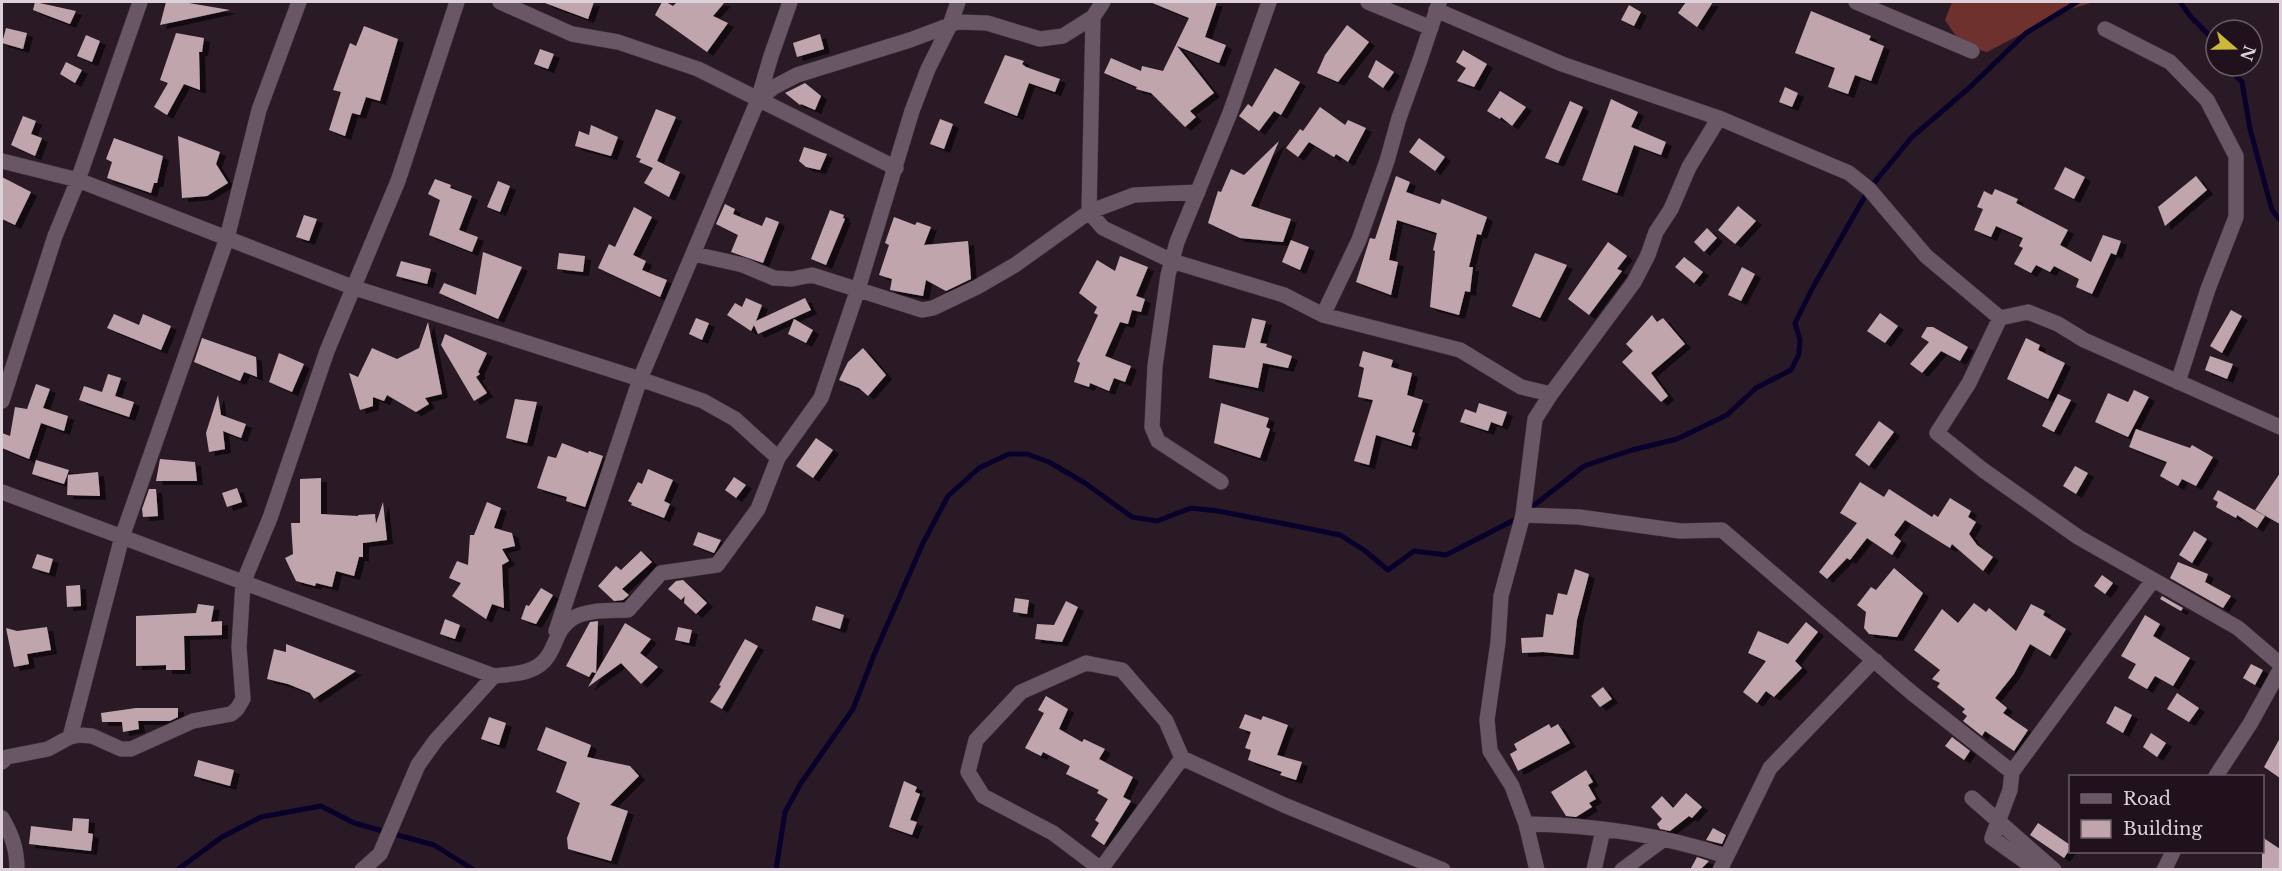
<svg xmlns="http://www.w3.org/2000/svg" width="2282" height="871" font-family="'Libre Baskerville',serif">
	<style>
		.forest { fill: #6f312d }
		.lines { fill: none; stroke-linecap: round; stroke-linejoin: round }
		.stream { stroke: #08002a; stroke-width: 5 }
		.building { fill: #c0a5ac; filter: url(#shadow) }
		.minor-casing { stroke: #42363f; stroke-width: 16 }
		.minor { stroke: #695765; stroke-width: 15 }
	</style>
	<defs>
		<filter id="shadow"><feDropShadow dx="6" dy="4" stdDeviation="0" flood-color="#0009"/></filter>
	</defs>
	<rect width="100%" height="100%" fill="#2a1a26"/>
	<path class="forest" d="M1952 2H2094L2067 10 1987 52 1962 45 1945 20Z"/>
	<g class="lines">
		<path class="stream" d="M2180 2 2191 17 2209 35 2216 52
			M2226 66 2242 82 2250 129 2272 210 2280 220
			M1527 511 1584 466 1632 450 1677 439 1727 415 1756 388 1791 370 1799 354 1800 340 1795 323 1812 289 1869 189 1912 137 1969 88 2026 33 2077 2
			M177 870 222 837 261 817 321 806 354 823 434 845 474 870
			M776 870 785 812 801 783 853 709 874 655 923 543 948 496 979 468 1009 454H1027L1049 462 1085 483 1132 517 1157 521 1191 508 1218 511 1306 528 1340 535 1364 550 1388 570 1414 551 1446 555 1520 517"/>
	</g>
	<path class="building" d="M35 2 76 11 70 24 33 10Z
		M166 2H183L230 10 160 25Z
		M545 2H594L588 19 545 3Z
		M662 2H666L673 6 677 2H725L713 16 728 23 707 52 655 15Z
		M1150 2H1217L1205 37 1226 45 1219 63 1177 46 1214 93 1190 111 1196 117 1185 127 1151 93 1136 89 1137 87 1104 73 1111 58 1141 71 1142 66 1163 71 1189 18Z
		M1686 2H1713L1697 27 1678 13Z
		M1629 5 1641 12 1634 26 1621 20Z
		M1811 11 1871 36 1869 40 1884 46 1871 81 1855 75 1848 94 1828 87 1835 68 1795 53Z
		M1347 25 1369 42 1338 82 1317 73 1325 55Z
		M364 26 398 39 380 101 366 97 360 115 352 113 345 136 329 130 341 92 333 90 350 43 356 46Z
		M6 28 27 33 23 49 2 43Z
		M176 33 204 38 202 52H199L200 90 184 84 167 115 154 107 168 83 160 80Z
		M820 34 824 49 797 57 793 43Z
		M86 35 100 41 92 62 77 56Z
		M540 49 554 54 548 69 534 64Z
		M1463 50 1487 64 1474 87 1457 81 1466 68 1456 62Z
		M1005 55 1024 61 1022 64 1026 67 1060 79 1055 92 1029 83 1017 116 984 103Z
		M1376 60 1394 72 1383 88 1368 77Z
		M66 62 82 70 75 83 60 74Z
		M1275 68 1300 82 1281 115 1274 111 1259 131 1239 116 1248 104 1252 107Z
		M805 83 821 96 815 110 801 104 800 105 785 93Z
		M1785 87 1798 93 1792 107 1779 102Z
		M1500 91 1526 107 1512 126 1501 117 1500 119 1487 111Z
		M1611 99 1638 112 1631 127 1666 142 1661 155 1634 145 1617 193 1582 180Z
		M1570 101 1583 107 1558 163 1545 158Z
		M1320 107 1345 125 1348 120 1366 128 1348 162 1336 154 1334 157 1309 142 1298 157 1286 148 1300 129 1303 131Z
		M656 109 676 117 657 161 680 172 669 197 644 183 653 168 639 162 641 159 636 157Z
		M23 116 36 121 31 134 42 138 35 156 11 145Z
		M940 119 953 124 944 149 930 144Z
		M591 125 618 137 611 156 575 146 579 131 589 135Z
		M178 136 220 152 216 164 228 183 207 196 182 198Z
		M114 138 163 156 157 183H154L151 193 107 178 112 162 106 159Z
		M1419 138 1445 157 1435 171 1409 152Z
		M1279 141 1251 206 1291 219 1283 242 1240 238 1208 223 1218 191 1221 192 1231 169 1244 175Z
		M804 147 827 154 820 170 806 167 799 161Z
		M2065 167 2085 177 2074 199 2054 189Z
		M1396 176 1410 182 1406 192 1440 204 1442 199 1487 217 1481 235 1477 234 1469 267H1473L1470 292 1465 291 1459 315 1430 307 1435 251 1433 250 1437 233 1397 220 1389 260 1398 262 1391 295 1356 282 1370 238 1375 239Z
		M2196 176 2207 190 2165 226 2158 207Z
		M2 177 31 192 15 225 2 219Z
		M435 179 451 185 450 188 472 196 459 230 478 237 472 252 429 235 440 200 428 194Z
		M498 181 510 186 500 212 487 207Z
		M1995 189 2018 199 2016 203 2068 230 2060 245 2091 262 2103 235 2121 241 2116 255 2111 253 2092 294 2076 287 2079 279 2054 266 2050 272 2036 265 2031 273 2014 264 2023 248 2019 246 2023 238 1996 226 1991 237 1974 230 1983 209 1977 207 1984 191 1992 195Z
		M725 204 735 209 733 214 762 226 766 217 779 222 763 263 731 252 738 235 716 224Z
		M1738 206 1756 221 1735 244 1718 230Z
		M634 207 652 217 633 255 646 261 642 270 667 280 660 297 598 268 609 244 615 247Z
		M830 210 844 215 843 218 845 219 826 265 811 259Z
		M304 215 317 219 309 241 296 237Z
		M894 217 915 225 917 222 931 227 924 245 968 241 971 279 946 291 926 280 923 296 890 290 892 279 879 275 889 245 885 243Z
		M1707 228 1717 238 1704 252 1694 242Z
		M1291 240 1309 247 1300 270 1282 262Z
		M1608 242 1627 256 1617 269 1622 271 1589 315 1568 299Z
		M483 252 522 267 498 319 439 293 444 283 476 295Z
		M559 253 585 256 583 272 557 269Z
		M1535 253 1567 265 1540 318 1512 306Z
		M1120 256 1148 267 1136 296 1145 299 1141 312 1132 310 1128 324 1120 322 1105 356 1131 366 1125 382 1114 378 1109 391 1090 383 1089 387 1074 382 1080 363 1077 361 1098 315 1094 313 1097 307 1079 293 1097 260 1115 271Z
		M1684 257 1703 272 1694 283 1675 267Z
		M401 261 431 269 427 284 396 276Z
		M1742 267 1755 274 1741 301 1728 295Z
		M746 298 762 305 756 321 805 298 811 310 758 334 754 325 751 331 727 315 735 303 742 307Z
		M2231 310 2242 316 2222 353 2210 346Z
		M1880 313 1898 326 1885 343 1867 331Z
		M114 314 139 325 143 314 171 326 161 350 107 328Z
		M1652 315 1657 322 1663 318 1685 344 1651 373 1668 396 1661 402 1622 362 1633 351 1626 344Z
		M696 318 709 323 702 340 689 334Z
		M1252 318 1266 321 1260 343 1267 344 1266 347 1292 356 1288 368 1263 363 1258 388 1209 378 1213 345 1245 348Z
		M794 319 813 330 806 343 788 334Z
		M428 322 442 394 425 398 429 404 416 412 387 395 384 401 373 397V406L360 410 349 373 358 377 372 348 397 359 419 348Z
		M1927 327H1933L1968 347 1960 361 1941 351 1922 373 1910 364 1929 342 1921 337Z
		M445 334 487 353 478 372 480 374 476 377 487 393 474 401 441 345Z
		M202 338 256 357 257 377 244 372 240 381 194 362Z
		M2026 338 2040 345 2038 350 2065 363 2048 399 2007 379Z
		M863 348 886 375 868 396 859 388 839 380 848 362Z
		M1363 351 1393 360 1391 367 1412 373 1407 395 1423 400 1412 432 1415 433 1411 446 1376 435 1369 465 1354 461 1373 400 1358 397 1364 368 1359 366Z
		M279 353 304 364 292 392 269 382Z
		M2210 356 2233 364 2227 379 2205 370Z
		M108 374 121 378 115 396 134 402 129 417 79 400 84 386 102 392Z
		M36 384 50 389 43 408 68 416 64 431 41 423 29 459 2 448V433L10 436 15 407 27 409Z
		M2134 390 2149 397 2128 437 2095 422 2108 393 2128 402Z
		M2058 394 2071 400 2054 432 2042 426Z
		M218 395 221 415 246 424 241 438 223 431 225 449 209 452 206 433Z
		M515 399 537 402 527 443 506 438Z
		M1221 403 1269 418 1266 427 1270 429 1260 458 1214 443Z
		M1479 403 1507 412 1502 426 1491 422 1488 431 1460 422 1465 409 1476 413Z
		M1879 421 1894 432 1869 466 1855 455Z
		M2136 429 2190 448 2192 445 2213 457 2196 486 2182 479 2178 486 2160 476 2167 462 2129 447Z
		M816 438 833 450 813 478 796 466Z
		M562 443 588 453 589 451 603 456 585 507 566 501 567 497 537 488 548 456 556 458Z
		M160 459 195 462 197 481H156Z
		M36 460 69 470 64 484 32 474Z
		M2075 466 2088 473 2076 494 2063 486Z
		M648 469 673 480 664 501 670 504 664 518 631 505 632 503 628 501 638 482 642 484Z
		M98 472 100 496 67 495 68 475Z
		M2280 473V524L2255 510Z
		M734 477 746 485 736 498 725 490Z
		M321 478V514L358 516V515L375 514 376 524 383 502 387 540 363 543V557H359L354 576 336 571 332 587 316 583 315 586 296 581 285 558 293 554 291 523H300V479Z
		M1860 482 1884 497 1889 489 1932 517 1934 514 1938 517 1950 498 1971 511 1968 517 1976 522 1969 534 1977 545 1993 557 1983 571 1952 544 1950 548 1905 520 1894 535 1901 541 1892 555 1867 538 1850 560 1847 558 1827 579 1819 572 1857 523 1840 513Z
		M237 488 242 502 227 507 222 493Z
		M149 489H156L158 516 143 517 142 509Z
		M2218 490 2265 516 2257 528 2237 515 2236 518 2216 507 2218 502 2213 499Z
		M487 502 501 508 494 528 512 533 515 546 502 549 509 561 502 565 504 608 492 604 486 619 452 596 461 583 449 578 457 561 468 565 470 535H474Z
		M2194 531 2207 539 2192 563 2179 555Z
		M698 532 721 540 714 553 693 545Z
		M641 551 652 562 622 589 629 595 623 600 614 601 598 586 616 566 621 570Z
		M37 554 53 559 49 573 32 568Z
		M2178 562 2208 574 2205 582 2231 596 2223 608 2170 578Z
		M1894 568 1923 593 1897 637 1869 634 1864 628 1866 612 1857 605 1871 587 1876 590Z
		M1575 569 1589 574 1577 620 1573 655 1543 652 1522 653 1521 638 1543 637 1546 614 1553 615 1558 593 1567 595Z
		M2102 575 2113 583 2105 594 2094 586Z
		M683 580 707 603 696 614 684 603 685 596 681 600 668 589 676 581Z
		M80 585 81 606 67 607 66 586Z
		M541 588 553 595 536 624 521 619 526 605 529 606Z
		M2162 596 2183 608 2181 611 2160 599Z
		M1015 598 1029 600 1027 614 1013 612Z
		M1066 601 1078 607 1062 642 1035 639 1037 624 1054 625Z
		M1974 603 1986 612 1989 608 2016 631 2031 604 2045 611 2043 615 2066 629 2050 656 2030 644 2014 674 1995 698 2007 708 2003 713 2028 730 2014 751 1985 731 1982 736 1963 721 1967 716 1962 712 1965 709 1937 687 1940 683 1932 679 1940 670 1914 650 1942 609 1958 623Z
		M198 604 214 606 211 622 222 621V635L184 636 185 670H166V665L136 666V616L196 613Z
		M816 606 844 615 840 629 812 620Z
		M2145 615 2160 624 2153 636 2190 658 2173 686 2155 676 2147 689 2128 678 2136 664 2121 656Z
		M445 619 460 625 455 639 440 634Z
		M598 621 596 673 592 672 589 677 566 666 590 622Z
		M1806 622 1818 632 1795 661 1802 668 1774 697 1766 691 1757 703 1743 692 1766 661 1748 653 1758 631 1788 644Z
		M625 623 651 639 640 653 658 667 641 684 621 663 588 687Z
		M47 627 51 650 27 654 29 664 14 667 6 628 17 631Z
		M678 627 692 630 689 643 675 640Z
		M745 639 758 646 722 709 710 702 721 686 719 685Z
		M286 644 356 671 314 699 310 693 288 684 267 679 274 649 286 652Z
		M2251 664 2263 670 2255 685 2243 678Z
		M1603 687 1612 699 1600 707 1591 696Z
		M2177 693 2199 708 2189 722 2167 709Z
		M1046 696 1068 709 1059 729 1082 742 1084 739 1105 749 1099 759 1133 777 1123 797 1131 801 1104 845 1091 836 1099 823 1095 820 1108 799 1097 793 1099 790 1066 774 1070 766 1043 752 1041 756 1025 748 1044 713 1038 710Z
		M2115 706 2132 715 2123 733 2106 723Z
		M136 708H178V717L170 721H138L139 729 123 732 122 722H102L101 713Z
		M1245 714 1261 720 1263 716 1288 725 1277 755 1302 762 1296 780 1280 775 1282 772 1248 760 1251 750 1245 748 1251 732 1239 728Z
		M489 717 506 723 499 745 481 739Z
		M1549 724 1551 728 1558 724 1570 743 1518 771 1510 754 1517 750 1514 744Z
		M546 727 591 745 587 757 630 766 639 776 610 805 628 811 611 861 568 849 567 838 580 803 556 792 567 762 537 750Z
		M2151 733 2166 743 2157 757 2143 747Z
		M1952 737 1970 751 1964 760 1945 746Z
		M2280 738V778L2264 767Z
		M198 760 234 770 230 786 194 776Z
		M1586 770 1593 782 1588 785 1596 799 1589 803 1592 807 1576 817 1566 816 1551 792Z
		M904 781 917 787 915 792 920 794 910 820 917 822 912 835 889 827Z
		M1686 793 1702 807 1692 818 1689 816 1670 831 1660 829 1657 824 1662 819 1651 807 1662 796 1673 808Z
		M73 818 89 819 88 833 93 834 91 851 29 844 31 826 72 831Z
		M2038 823 2070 845V849L2064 858 2030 835Z
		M1713 828 1726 835 1722 844 1706 840Z
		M2262 837 2280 849V870H2262Z
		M1697 857 1709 861 1700 870H1690Z"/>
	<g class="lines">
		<defs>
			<path id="minor" d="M500 2 572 34 618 42 698 69 896 168
				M1368 2 1431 28
				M1856 2 1972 51
				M1436 10 1562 64 1719 118 1849 173 1869 189 1926 256 2000 318
				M1093 17 1089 212 1103 228 1172 261 1284 295 1323 315 1460 350 1521 387 1551 394
				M2105 29 2170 62 2207 100 2236 156V217L2208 289 2178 382
				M758 100 774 87 797 75 910 40 958 22 987 23 1040 39 1063 36 1093 17 1103 2
				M2 161 78 180 352 287 640 379 703 401 735 419 778 458
				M694 254 743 265 774 278 792 279 812 275 922 310 933 308 977 287 1015 265 1089 212 1134 195 1198 192
				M1323 315 1359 240 1387 161 1399 118 1420 60 1439 3
				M2 401 55 236 78 180 140 2
				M2280 427 2084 340 2058 324 2028 312 2000 318 1969 383 1937 433 1983 470 2078 537 2238 628 2280 664
				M1221 482 1158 441 1152 427 1155 366 1168 275 1177 242 1230 113 1269 2
				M2 492 494 676C512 674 537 674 548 656 558 641 556 629 573 618 589 609 611 611 628 610L661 573 717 565 758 509 778 458 821 398 858 289 912 111 928 69 950 25 958 2
				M1523 515 1579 517 1680 531 1722 530 1912 693 2012 772 2010 790 1992 838 2037 870
				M556 631 640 379 758 100 771 56 790 2
				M70 737 122 537 227 238 259 110 299 2
				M2 762 7 757 48 749 70 737 79 735 92 736 121 749H131L193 721 231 714 237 709 243 699 239 647 243 583 270 518 327 351 398 181 457 2
				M2012 772 2153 580
				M2216 776 2250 724 2280 670
				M1972 798 2054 870
				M2 818C12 835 17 849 17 870
				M1526 824C1594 825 1662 835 1726 856
				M1101 869 1182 758 1284 805 1443 870
				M362 870 380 854 418 765 436 740 494 676
				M1102 870 1053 833 983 796 968 772 976 740 1021 692 1086 663 1122 670 1166 721 1182 758
				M1537 870 1526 824 1512 786 1490 751 1487 720 1498 642 1501 596 1523 515 1535 419 1551 394 1634 282 1648 255 1656 232 1671 209 1689 167 1719 118
				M1594 870 1603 830
				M1622 870 1664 839
				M1720 870 1770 768 1870 664 1876 661
				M2164 870 2173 852"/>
		</defs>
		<use href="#minor" class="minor-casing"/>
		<use href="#minor" class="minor"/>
	</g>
	<rect width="2282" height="871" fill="none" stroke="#dcd1d9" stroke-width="6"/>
	<rect x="2069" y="775" width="195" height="78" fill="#20111d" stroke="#6b5e68" stroke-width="1.5"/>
	<rect x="2081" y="794" width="30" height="9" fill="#695765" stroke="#6b5e68" stroke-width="1.5"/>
	<text x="2123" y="805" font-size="18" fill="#dcd1d9">Road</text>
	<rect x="2081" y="820" width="30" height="18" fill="#c0a5ac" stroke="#6b5e68" stroke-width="1.5"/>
	<text x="2123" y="835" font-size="18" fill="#dcd1d9">Building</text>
	<g transform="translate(2234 48) rotate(110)"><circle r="28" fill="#20111d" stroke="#6b5e68" stroke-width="1.5"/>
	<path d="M0-4.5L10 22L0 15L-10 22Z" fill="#ccb939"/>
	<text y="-9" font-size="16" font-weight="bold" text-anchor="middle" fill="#dcd1d9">N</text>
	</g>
</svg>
